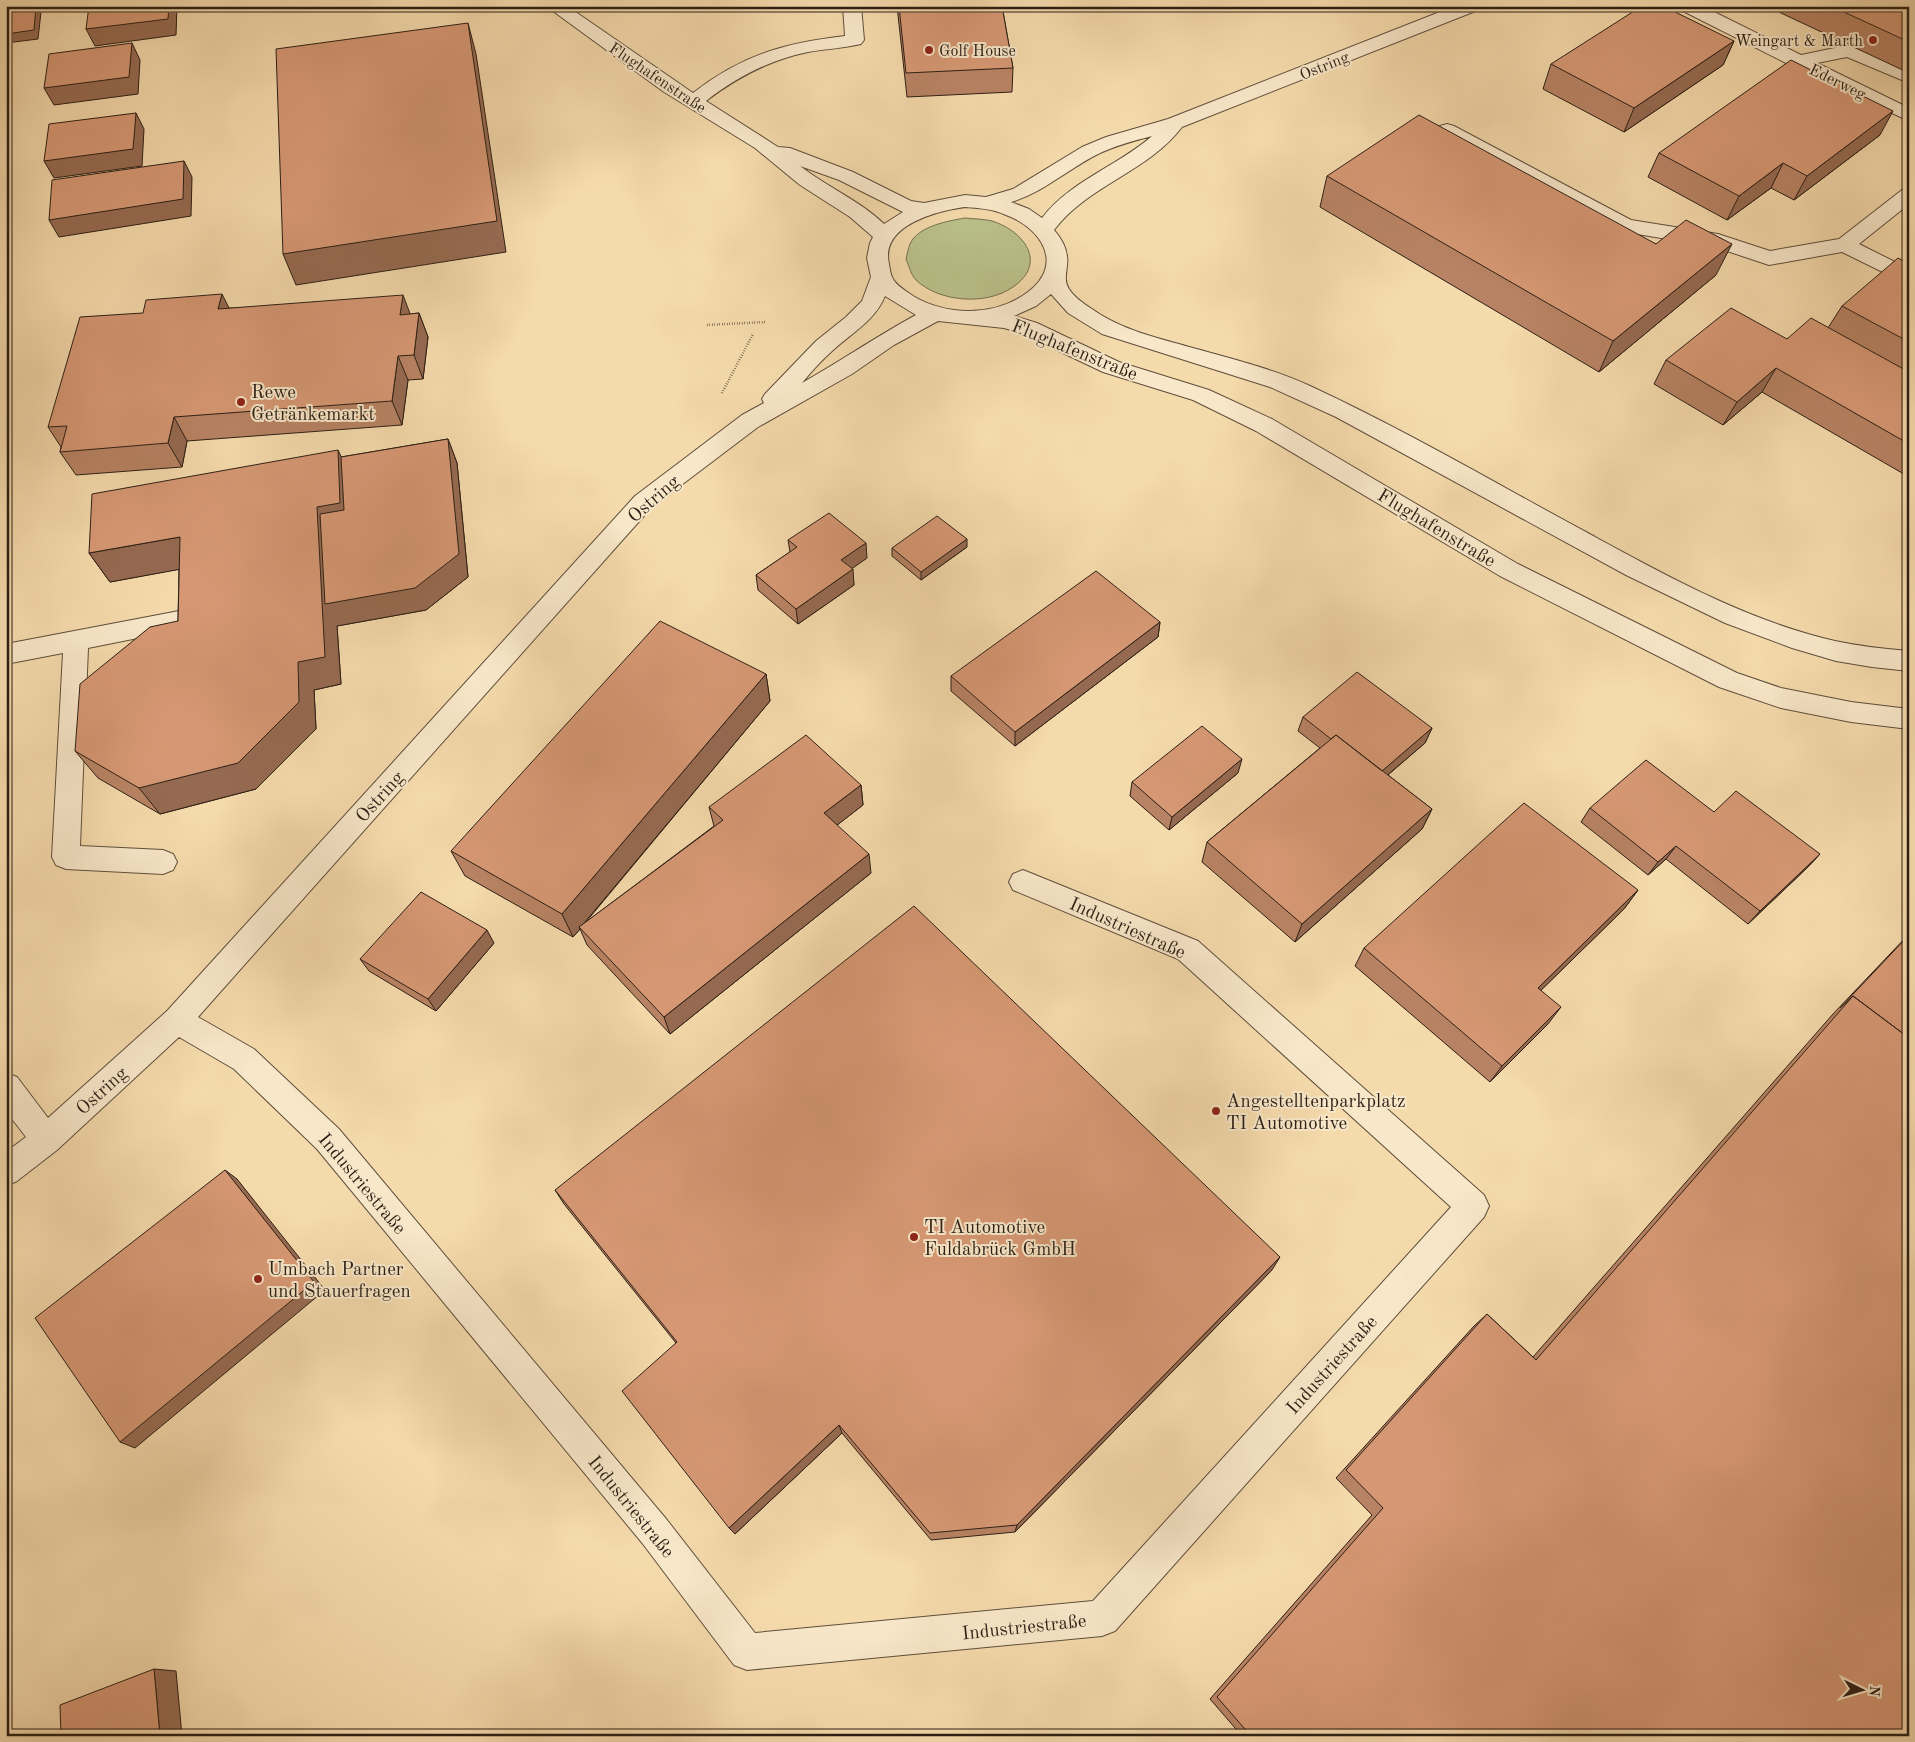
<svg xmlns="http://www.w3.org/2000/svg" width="1915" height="1742" font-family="'Old Standard TT',serif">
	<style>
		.green { fill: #bac08a; stroke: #737050 }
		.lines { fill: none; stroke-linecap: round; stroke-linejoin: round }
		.minor-casing { stroke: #5e4e3b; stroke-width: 2 }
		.path { stroke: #2c1f15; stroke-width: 2.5; stroke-dasharray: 0.5 2; stroke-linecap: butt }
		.minor { fill: #f8e7c9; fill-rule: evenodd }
		.wall { fill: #b88364; stroke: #2c1f15 }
		.shaded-wall { fill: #966a51; stroke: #2c1f15 }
		.building { fill: #d69874; stroke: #2c1f15 }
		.poi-dot { fill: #8f2418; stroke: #f8e7c9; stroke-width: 2 }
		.labels { text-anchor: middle; stroke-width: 4; stroke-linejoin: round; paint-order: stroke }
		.far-poi-label { font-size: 16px; fill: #2c1f15; stroke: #f8e7c9; text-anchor: end }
		.far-street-label { font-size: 16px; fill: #2c1f15; stroke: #f8e7c9 }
		.street-label { font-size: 19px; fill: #2c1f15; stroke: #f8e7c9 }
		.poi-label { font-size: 19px; fill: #2c1f15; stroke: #f8e7c9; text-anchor: start }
	</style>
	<rect width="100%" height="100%" fill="#f5daac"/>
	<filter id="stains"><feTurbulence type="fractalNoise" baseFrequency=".004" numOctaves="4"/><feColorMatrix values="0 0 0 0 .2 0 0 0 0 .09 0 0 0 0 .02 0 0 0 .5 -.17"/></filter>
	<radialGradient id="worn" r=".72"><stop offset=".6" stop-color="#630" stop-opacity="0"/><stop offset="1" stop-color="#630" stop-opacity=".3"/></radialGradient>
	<path class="green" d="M965 218C974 219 984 219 992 221 1024 231 1048 263 1013 287 986 306 939 302 916 280 911 275 909 266 906 259 907 255 908 249 910 244 918 226 948 221 965 218Z"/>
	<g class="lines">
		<defs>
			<path id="minor" d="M546 6H567L693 93C742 55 784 43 845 36L843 6H861L864 40 861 44C844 48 826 49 808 52 769 60 737 77 706 101L778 147 790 148 853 172 911 201 924 203 965 195 986 197 1013 189 1082 147 1106 137 1168 119 1455 6H1481L1478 10 1182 127C1148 172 1088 185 1054 230 1060 237 1066 246 1067 256 1069 268 1062 278 1069 289 1074 297 1084 304 1092 309 1121 330 1158 338 1193 348 1233 359 1273 369 1310 386 1405 430 1495 483 1586 532 1665 575 1747 621 1835 641 1859 646 1884 649 1909 651V671L1872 667 1836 661 1792 648 1725 623 1626 575 1336 417 1270 387 1102 334 1068 313 1051 294 1036 306 1014 316 1037 323 1119 362 1209 390 1272 419 1518 564 1737 673 1781 688 1851 702 1909 709V729L1851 722 1781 708 1719 687 1500 576 1256 431 1193 400 1103 372 1021 333 1004 328 938 321 894 345 852 374 758 427 651 508 198 1017 254 1049 339 1129 667 1520 755 1633 1093 1601 1451 1207 1178 959 1013 890 1009 882 1013 874 1023 870 1198 941 1484 1195 1489 1206 1484 1217 1115 1631 1102 1636 747 1670 734 1665 643 1544 317 1149 234 1069 179 1037 57 1150 17 1181 6 1186V1152L26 1137 6 1111V1073L17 1077 48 1118 167 1011 635 496 742 415 764 403 762 399 765 394 816 341 846 317 862 301 871 277 867 258 870 243 873 237 850 217 800 185 755 148 664 92ZM1152 136C1118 166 1070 181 1042 218L1029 209 1011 202C1042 193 1067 170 1096 155 1114 146 1133 141 1152 136ZM800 166 839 180 903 212 884 224C859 200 827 187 800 166ZM965 207C979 208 993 209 1006 215 1041 228 1065 264 1028 292 995 317 947 316 913 296 906 291 897 286 893 279 890 274 890 269 889 264 880 225 937 211 965 207ZM885 296 916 315C877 336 841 361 802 383 811 372 821 361 831 352 850 334 875 321 885 296Z
				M1678 6H1702L1801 55 1849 45 1909 70V83L1847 57 1817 63 1909 108V121L1790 65 1681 10Z
				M1447 124 1454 126 1631 220 1718 234 1770 251 1839 239 1902 190 1909 188V204L1859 244 1909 269V285L1842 252 1769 265 1715 247 1619 231 1440 134 1437 130 1440 126Z
				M179 611 188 614 191 621 188 628 88 648 80 846 163 850 173 854 177 862 173 870 163 874 66 869 56 865 52 857 63 653 6 664V644Z"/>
		</defs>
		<use href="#minor" class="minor-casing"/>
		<path class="path" d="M707 325 765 322
			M722 393 753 334"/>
		<use href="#minor" class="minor"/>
	</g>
	<path class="wall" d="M897 6H1002L1013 68 1012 92 907 97Z
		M1766 6H1909V73Z
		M1734 41 1723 65 1624 132 1543 89 1551 64Z
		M1880 135 1794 200 1771 188 1727 220 1648 177 1659 153Z
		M1327 176 1656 244 1716 275 1599 372 1320 207Z
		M1909 264V477L1762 392 1723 425 1654 384 1666 360 1787 339 1828 328 1842 306Z
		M228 308 410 314 419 313 428 337 423 379 408 380 402 425 187 441 182 467 76 475 60 452 61 447 48 427Z
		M448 439 457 463 468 577 426 610 337 626 341 684 314 690 316 729 256 789 160 814 98 778 75 751 178 621 179 569 110 582 89 553 341 457Z
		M788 540 867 558 852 568 854 585 798 624 758 590 756 575 790 552Z
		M967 547 921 580 892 556V548Z
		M1160 622 1158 637 1015 746 951 691V676Z
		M766 674 770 701 586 922 714 826 709 807 861 785 863 805 837 825 871 873 670 1034 587 945 580 929 573 937 465 876 451 851Z
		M1303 717 1432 728 1425 743 1388 775 1432 809 1422 829 1295 942 1202 862 1207 842 1320 748 1298 731Z
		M1238 773 1169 830 1130 796 1132 782Z
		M1590 808 1714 812 1820 854 1808 867 1748 924 1666 859 1648 875 1581 822Z
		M1638 890 1624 909 1541 990 1548 1024 1490 1082 1355 966 1364 948Z
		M1909 934V1736H1242L1210 1699 1372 1515 1336 1478 1474 1326 1487 1314 1533 1357 1833 1014Z
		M494 943 436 1011 369 971 360 959Z
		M555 1190 1272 1270 1015 1532 931 1540 842 1433 735 1534 676 1343 564 1204Z"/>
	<path class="shaded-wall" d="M36 6H38L41 12 38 39 6 43V34Z
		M169 6H177L176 35 95 46 86 29Z
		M468 23 476 54 506 252 296 285 283 254Z
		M1734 41 1723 65 1624 132 1634 108Z
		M132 43 140 60 138 94 54 105 44 88Z
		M1893 111 1880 135 1794 200 1807 176Z
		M136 113 144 129 142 166 54 178 44 161Z
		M184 161 192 177 191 216 59 237 49 220Z
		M1783 163 1771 188 1727 220 1739 196Z
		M1732 244 1716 275 1599 372 1613 341Z
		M222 294 234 318 218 309Z
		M403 295 412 319 400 315Z
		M419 313 428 337 423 379 414 355Z
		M398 356 408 380 402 425 392 401Z
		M1776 368 1762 392 1723 425 1737 402Z
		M174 417 187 441 182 467 168 443Z
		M448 439 457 463 468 577 426 610 337 626 341 684 314 690 316 729 256 789 160 814 139 788 298 662 317 507 338 450 352 480Z
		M180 537 198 566 110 582 89 553Z
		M967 539V547L921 580V572Z
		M866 543 867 558 843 575 841 560Z
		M853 569 854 585 798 624 796 609Z
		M1160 622 1158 637 1015 746V732Z
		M766 674 770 701 580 928 579 927 580 929 573 937 562 914Z
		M1432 728 1425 743 1371 789 1377 775Z
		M1242 759 1238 773 1169 830 1172 817Z
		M861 785 863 805 827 833 824 813Z
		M1432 809 1422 829 1295 942 1302 924Z
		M1676 846 1666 859 1648 875 1658 862Z
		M869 854 871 873 670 1034 664 1017Z
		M1820 854 1808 867 1748 924 1760 911Z
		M1638 890 1624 909 1526 1005 1538 988Z
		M487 930 494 943 436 1011 428 999Z
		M1561 1007 1548 1024 1490 1082 1502 1066Z
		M225 1170 237 1179 325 1290 135 1448 120 1442Z
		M1280 1257 1272 1270 1015 1532 1017 1525Z
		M839 1425 842 1433 735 1534 729 1528Z
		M154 1669 176 1671 182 1736H160Z"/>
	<path class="building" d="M17 6H36L34 30 6 34V17L8 8Z
		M89 6H169L168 19 86 29Z
		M899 6H1002L1013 68 906 73Z
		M1642 6H1663L1734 41 1634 108 1551 64Z
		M1831 6H1909V42Z
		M468 23 497 221 283 254 276 49Z
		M132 43 129 77 44 88 49 54Z
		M1791 60 1893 111 1807 176 1783 163 1739 196 1659 153Z
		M136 113 133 149 44 161 49 124Z
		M1419 115 1656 244 1686 220 1732 244 1613 341 1327 176Z
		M184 161 183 199 49 220 52 180Z
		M1898 258 1909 264V342L1842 306Z
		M222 294 218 309 403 295 400 315 419 313 414 355 398 356 392 401 174 417 168 443 60 452 67 426 48 427 80 317 143 313 146 300Z
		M1731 308 1787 339 1811 318 1909 372V444L1776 368 1737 402 1666 360Z
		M448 439 459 554 415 588 325 604 320 514 344 510 341 457Z
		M338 450 340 503 317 507 325 657 298 662 299 702 238 763 139 788 75 751 80 684 150 627 178 621 180 537 89 553 92 494Z
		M829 513 866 543 841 560 853 569 796 609 756 575 797 547 788 540Z
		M937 516 967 539 921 572 892 548Z
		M1096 571 1160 622 1015 732 951 676Z
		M660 621 766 674 562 914 451 851Z
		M1357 672 1432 728 1382 771 1336 735 1331 739 1303 717Z
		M1202 726 1242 759 1172 817 1132 782Z
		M806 735 861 785 824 813 869 854 664 1017 579 927 723 820 709 807Z
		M1336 735 1432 809 1302 924 1207 842Z
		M1646 760 1714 812 1736 791 1820 854 1760 911 1676 846 1658 862 1590 808Z
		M1524 803 1638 890 1538 988 1561 1007 1502 1066 1364 948Z
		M421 892 487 930 428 999 360 959Z
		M914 906 1280 1257 1017 1525 930 1533 839 1425 729 1528 622 1391 677 1342 555 1190Z
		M1909 935V1038L1853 996 1840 1008Z
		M1853 996 1909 1038V1736H1251L1217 1697 1383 1508 1346 1470 1487 1314 1536 1360Z
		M225 1170 314 1282 120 1442 35 1318Z
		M154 1669 160 1736H61L60 1705Z"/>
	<g class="poi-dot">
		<circle cx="1873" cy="40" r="5"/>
		<circle cx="929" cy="50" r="5"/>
		<circle cx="241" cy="402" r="5"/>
		<circle cx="1216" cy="1111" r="5"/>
		<circle cx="914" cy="1237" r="5"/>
		<circle cx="258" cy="1279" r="5"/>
	</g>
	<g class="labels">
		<g class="far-poi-label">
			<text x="1863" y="46">Weingart &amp; Marth</text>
			<text x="939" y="56" text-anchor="start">Golf House</text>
		</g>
		<g class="far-street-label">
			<text transform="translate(1324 65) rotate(-22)" y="6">Ostring</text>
			<text transform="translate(658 77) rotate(34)" y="6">Flughafenstraße</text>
			<text transform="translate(1838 81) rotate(26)" y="6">Ederweg</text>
		</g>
		<g class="street-label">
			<text transform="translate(1075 349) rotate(22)" y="7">Flughafenstraße</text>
			<text transform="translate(653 498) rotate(-41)" y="7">Ostring</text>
			<text transform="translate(1437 527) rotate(31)" y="7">Flughafenstraße</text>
			<text transform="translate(379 796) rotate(-48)" y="7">Ostring</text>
			<text transform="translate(1128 927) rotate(24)" y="7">Industriestraße</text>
			<text transform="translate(101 1090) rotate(-42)" y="7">Ostring</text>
			<text transform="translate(363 1183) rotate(50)" y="7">Industriestraße</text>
			<text transform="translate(1331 1364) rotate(-48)" y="7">Industriestraße</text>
			<text transform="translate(632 1506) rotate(51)" y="7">Industriestraße</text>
			<text transform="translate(1024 1626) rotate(-6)" y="7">Industriestraße</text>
		</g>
		<g class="poi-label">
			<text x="251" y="398">Rewe<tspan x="251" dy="22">Getränkemarkt</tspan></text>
			<text x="1226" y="1107">Angestelltenparkplatz<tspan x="1226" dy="22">TI Automotive</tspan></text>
			<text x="924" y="1233">TI Automotive<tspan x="924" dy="22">Fuldabrück GmbH</tspan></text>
			<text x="268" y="1275">Umbach Partner<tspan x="268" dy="22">und Stauerfragen</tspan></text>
		</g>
	</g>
	<rect width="1915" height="1742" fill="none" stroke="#f5daac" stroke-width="25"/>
	<rect x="8" y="8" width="1900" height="1727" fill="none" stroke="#2c1f15" stroke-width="2.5"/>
	<rect x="12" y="12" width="1890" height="1717" fill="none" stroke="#2c1f15"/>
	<g transform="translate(1862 1690) rotate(95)" stroke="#f8e7c9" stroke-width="4" paint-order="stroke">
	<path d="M0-4L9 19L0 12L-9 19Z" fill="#2c1f15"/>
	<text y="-8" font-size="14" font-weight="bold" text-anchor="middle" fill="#2c1f15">N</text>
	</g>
	<rect width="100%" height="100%" filter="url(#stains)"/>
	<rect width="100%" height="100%" fill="url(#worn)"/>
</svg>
